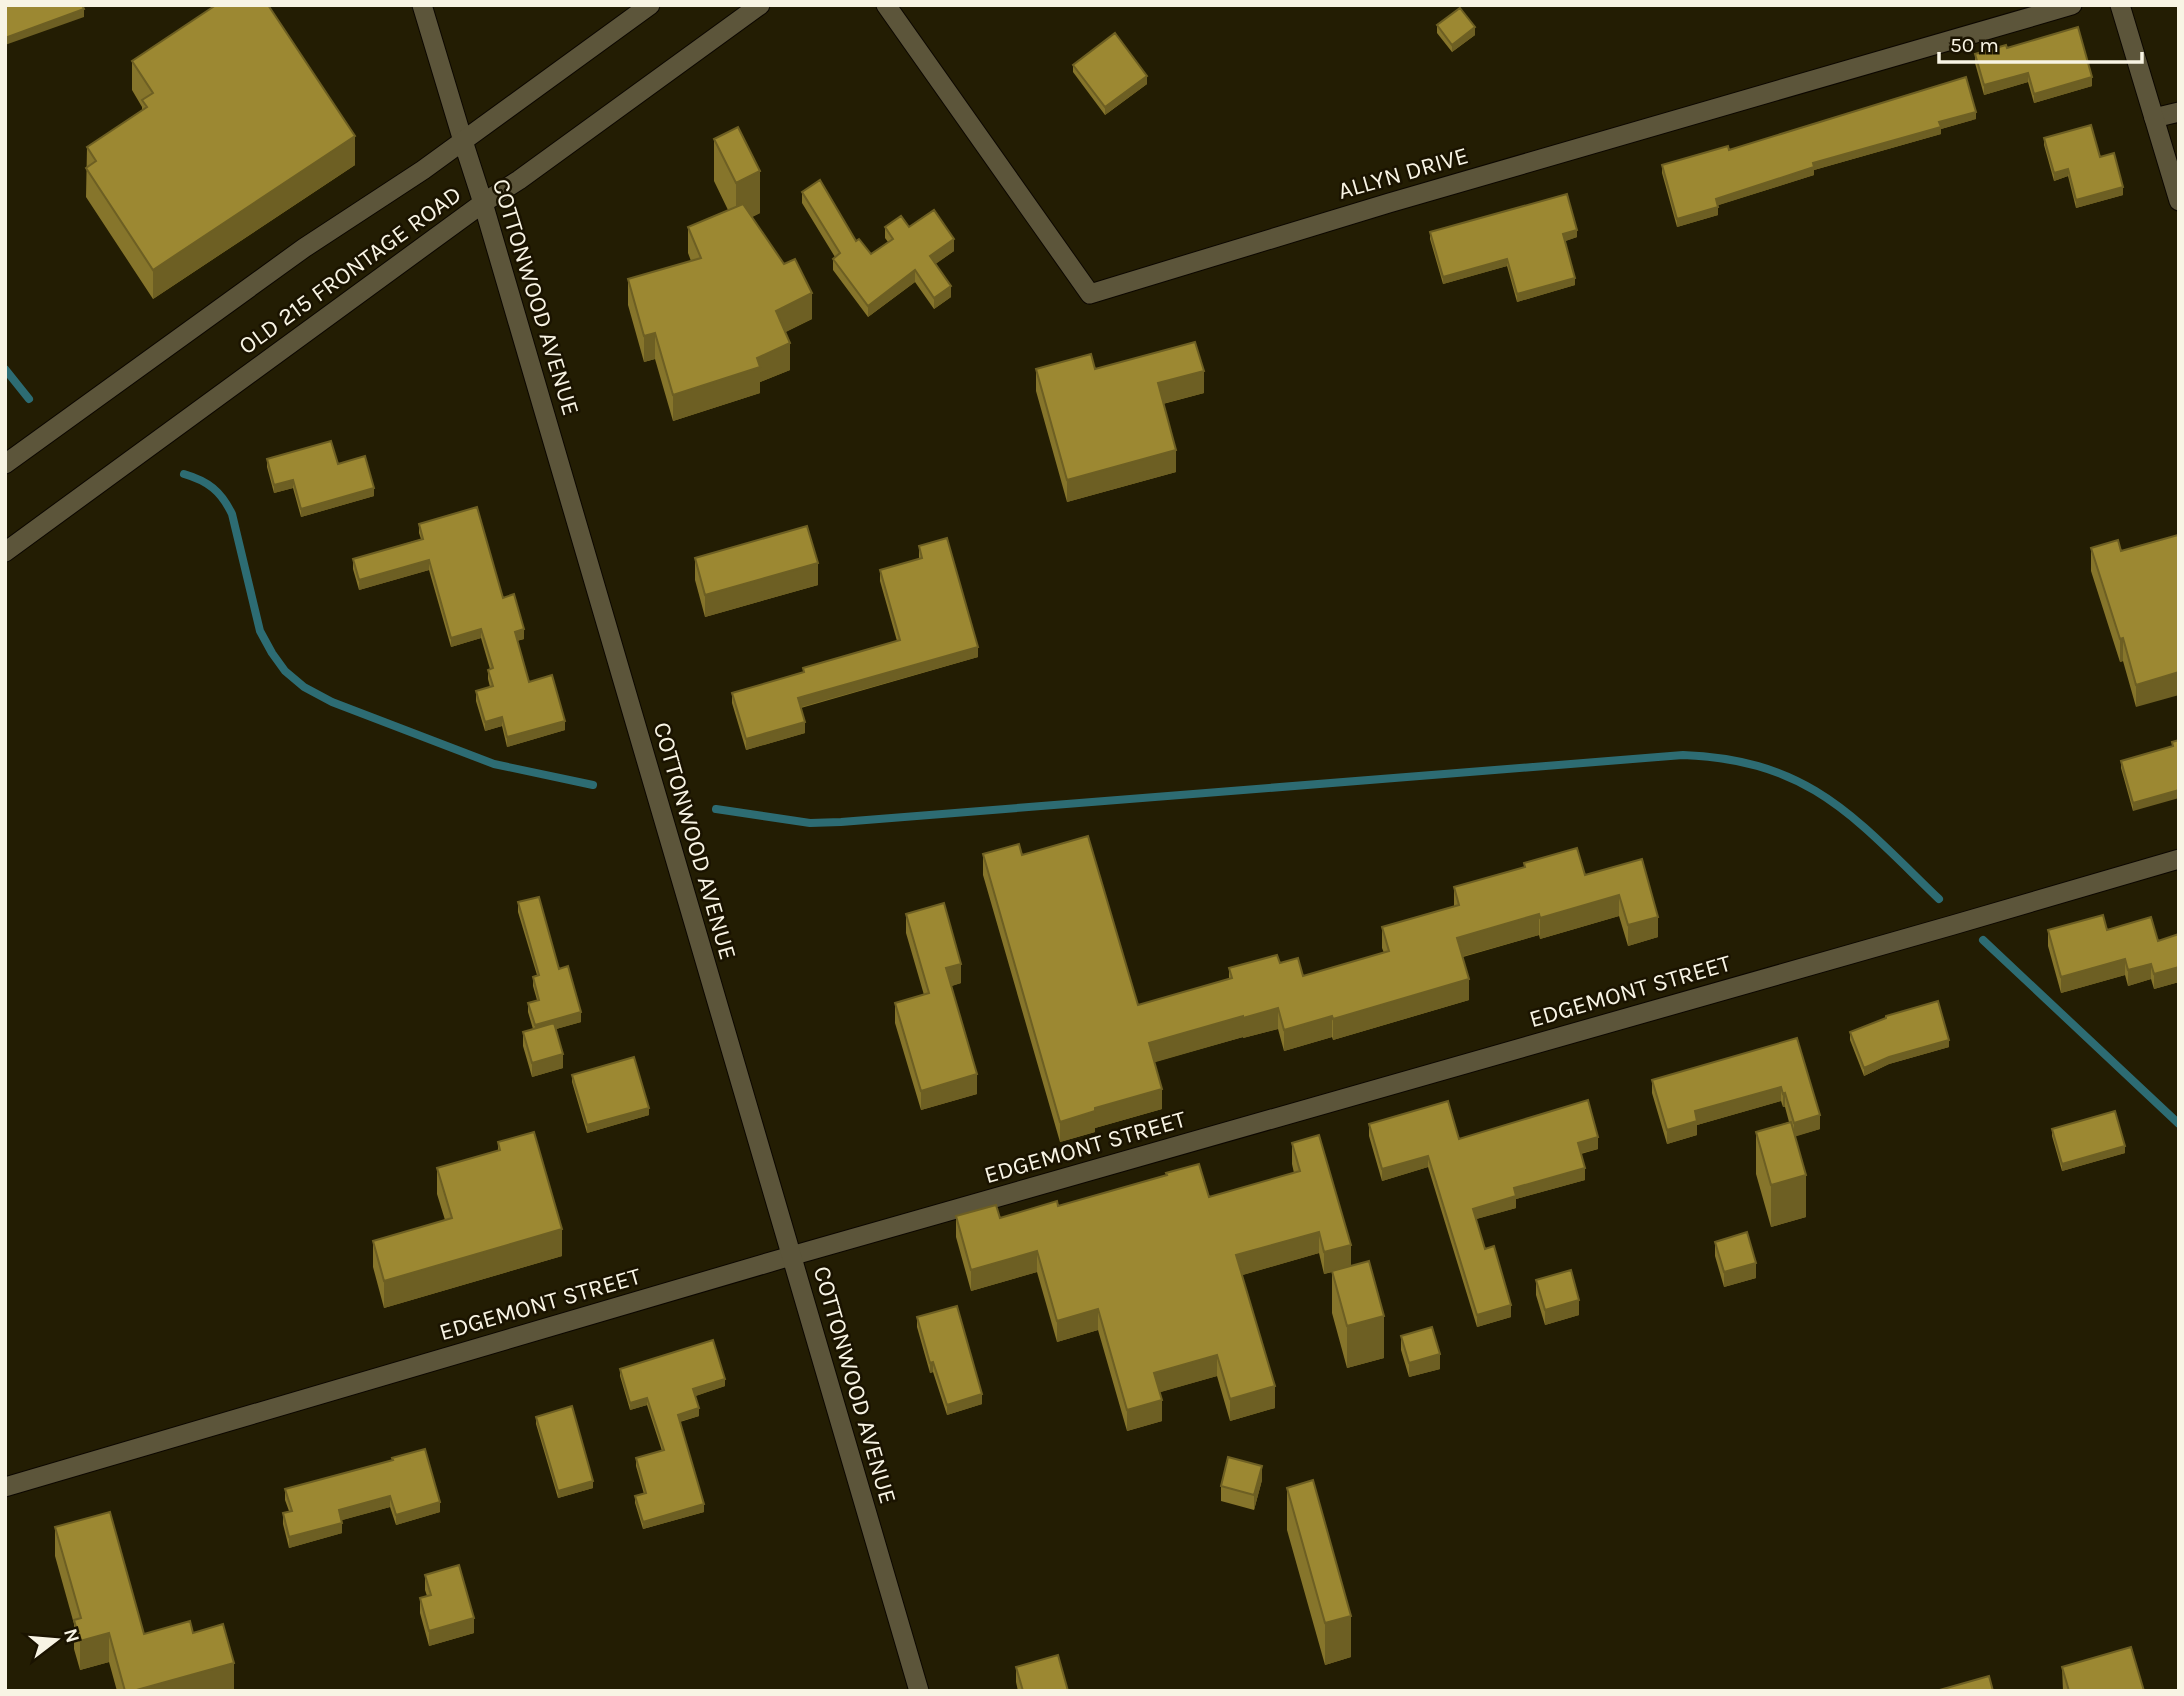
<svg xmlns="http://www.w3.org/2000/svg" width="2184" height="1696" font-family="Karla,sans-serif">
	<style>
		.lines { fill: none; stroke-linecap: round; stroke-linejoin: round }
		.stream { stroke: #2d6c73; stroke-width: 8 }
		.minor-casing { stroke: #0c0700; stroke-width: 21 }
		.tertiary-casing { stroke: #0c0700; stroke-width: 21 }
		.minor { stroke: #5c553a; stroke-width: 19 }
		.tertiary { stroke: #5c553a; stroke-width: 19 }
		.wall { fill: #86752b }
		.shaded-wall { fill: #6d5f23 }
		.building { fill: #9c8832; stroke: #6d5f23; stroke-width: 2 }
		.labels { text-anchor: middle; stroke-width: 5; stroke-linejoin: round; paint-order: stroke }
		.street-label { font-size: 24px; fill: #f8f4e4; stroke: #1a1300 }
	</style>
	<rect width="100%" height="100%" fill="#231d03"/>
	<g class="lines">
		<path class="stream" d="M5 369 29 399
			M184 474C208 481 221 491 232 514L260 631 272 653 285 671 304 687 332 702 494 764 593 785
			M716 809 810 823 841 822 1683 755C1810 760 1854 817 1939 899
			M1983 940 2179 1124"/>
		<defs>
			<path id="minor" d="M422 5 463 141
				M886 5 1090 294 1389 203 2072 5
				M2154 118 2179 112
				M5 1487 791 1256 1953 925 2179 859"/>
			<path id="tertiary" d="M2120 5 2179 201
				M463 141 483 203 919 1691
				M5 464 304 248 423 170 650 5
				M5 552 483 203 519 180 760 5"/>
		</defs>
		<use href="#minor" class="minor-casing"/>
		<use href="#tertiary" class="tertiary-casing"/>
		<use href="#minor" class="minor"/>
		<use href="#tertiary" class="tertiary"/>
	</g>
	<path class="wall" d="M1437 25 1475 35 1452 52 1437 33Z
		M1975 54 2092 86 2034 103 2028 82 1984 95 1975 63Z
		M132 61 355 165 153 299 86 197 87 147 142 110V107L132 90Z
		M1073 65 1147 84 1105 115 1073 72Z
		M1976 119 1941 129V134L1814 170V175L1718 205V215L1677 227 1662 173V165L1729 150Z
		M2044 138 2123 195 2076 208 2068 176 2054 181 2044 145Z
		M714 139 760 213 752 217 812 319 785 332 790 370 760 382V393L673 421 655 359 644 362 628 305V279L691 261 688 253V227L728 210 714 181Z
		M802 192 871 254 888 242 885 238V227H909L954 251 935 264 951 297 934 309 915 282 868 317 833 270V259L835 257 802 203Z
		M1430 232 1577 237 1565 241 1575 285 1517 302 1507 266 1443 284 1430 239Z
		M1036 369H1095L1204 393 1163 404 1176 472 1067 502 1036 391Z
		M267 459 338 464 374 496 301 517 293 488 274 493 267 467Z
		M419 524 503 598 524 639 517 641 529 682 565 730 507 747 502 726 485 731 476 701V691L490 687 488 679V670L490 669 481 638 451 647 429 570 359 590 353 569V559L421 539 419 533Z
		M2179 539 2136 707 2123 661 2120 662 2091 571V548L2121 551Z
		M919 546 978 657 801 708 805 733 746 750 732 703V693L803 672V668L897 641 880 581V570L919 559Z
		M695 558 818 585 705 617 695 580Z
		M2179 740 2133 811 2121 768V761L2172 746V742Z
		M983 854 1022 855 1138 1005 1229 979V968L1280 963 1303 976 1384 953 1382 948V927L1454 906V887L1524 867V863L1585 875 1642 859 1658 937 1628 946 1619 916 1540 939 1539 935 1463 957 1469 1000 1333 1040 1332 1037 1284 1051 1278 1029 1243 1038V1037L1154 1062 1162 1109 1095 1128V1132L1060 1142 983 875Z
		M518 902 559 969 581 1022 556 1029 563 1068 532 1077 523 1046V1032L533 1029 528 1012V1003L537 1000 533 986V977L537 975 518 912Z
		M906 914 961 983 951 986 977 1094 921 1110 895 1023V1003L924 995 906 933Z
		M2048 930H2107L2158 941 2179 934V982L2154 989 2151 979 2128 986 2125 975 2061 993 2048 946Z
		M1850 1032 1949 1047 1889 1064 1864 1076 1850 1040Z
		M1797 1038 1820 1129 1795 1136 1806 1217 1771 1227 1756 1174V1132L1789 1122 1785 1107H1783L1781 1101 1697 1125V1135L1667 1144 1652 1093V1080Z
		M572 1075 649 1115 587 1133 572 1082Z
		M1369 1124 1459 1139 1598 1149 1581 1154 1585 1180 1516 1199V1208L1476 1219 1485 1249 1511 1317 1477 1327 1428 1167 1382 1181 1369 1136Z
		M2052 1129 2125 1153 2062 1171 2052 1136Z
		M498 1142 562 1256 384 1308 373 1267V1241L445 1220 437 1194V1168L498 1151Z
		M1292 1143 1351 1266 1384 1358 1347 1368 1332 1313V1272L1324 1274 1319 1253 1242 1275 1275 1408 1230 1421 1217 1376 1160 1392 1162 1421 1127 1431 1098 1330 1057 1342 1037 1272 971 1291 956 1237V1216L1000 1218 1058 1206 1209 1197 1294 1173 1292 1164Z
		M1715 1242 1756 1278 1724 1287 1715 1256Z
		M1536 1280 1579 1315 1545 1325 1536 1295Z
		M917 1317 982 1404 947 1415 933 1372 930 1373 917 1327Z
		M1401 1336 1440 1369 1409 1377 1401 1350Z
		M620 1369 725 1386 695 1396 699 1416 680 1422 704 1512 643 1529 635 1503V1496L644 1494 636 1466V1458L662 1451 647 1405 630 1410 620 1376Z
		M536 1417 593 1488 558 1498 536 1424Z
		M392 1460 440 1512 396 1525 390 1507 342 1520V1533L289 1548 283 1524V1513L289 1511 285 1500V1489Z
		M1262 1480 1254 1510 1221 1501V1486Z
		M1287 1488 1351 1657 1325 1665 1287 1530Z
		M55 1527 144 1634 193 1633 234 1691H117L109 1662 80 1670 74 1649V1624L55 1556Z
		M425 1575 474 1633 429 1646 420 1613V1598L427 1596 425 1590Z
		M1016 1667 1068 1691H1018L1016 1682Z
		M2062 1667 2144 1691H2063Z"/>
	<path class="shaded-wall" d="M84 9V17L5 45V38Z
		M1475 27V35L1452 52V45Z
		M2028 73V82L1984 95V85Z
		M1147 76V84L1105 115V107Z
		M2092 77V86L2034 103V94Z
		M1976 112V119L1941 129V134L1814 170V175L1716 206V199L1813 163 1939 122Z
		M355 136V165L153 299V270Z
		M2068 169V176L2054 181V173Z
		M760 171V213L736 225V183Z
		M2123 187V195L2076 208V200Z
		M1718 207V215L1677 227V219Z
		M1577 230V237L1563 242V234Z
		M954 239V251L930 268V256Z
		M1507 259V266L1443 284V277Z
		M915 270V282L868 317V306Z
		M1575 278V285L1517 302V294Z
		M951 286V297L934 309V298Z
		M812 293V319L776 337V311Z
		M655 333V359L644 362V336Z
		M790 343V370L760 382V393L673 421V395Z
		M1204 371V393L1158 405V383Z
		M1176 450V472L1067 502V480Z
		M293 480V488L274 493V485Z
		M374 488V496L301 517V509Z
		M429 560V570L359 590V580Z
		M818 563V585L705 617V595Z
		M481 629V638L451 647V638Z
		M524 629V639L515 641V632Z
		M2123 638V661L2120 662V639Z
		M978 647V657L798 708V698Z
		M2179 672V695L2136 707V685Z
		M502 717V726L485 731V722Z
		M565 721V730L507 747V737Z
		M805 722V733L746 750V739Z
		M2179 790V798L2133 811V803Z
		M1619 895V916L1540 939V918Z
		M1539 914V935L1457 958V938Z
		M1658 917V937L1628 946V925Z
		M2125 959V975L2061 993V977Z
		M961 964V983L946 988V968Z
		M2151 964V979L2128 986V970Z
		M2179 967V982L2154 989V974Z
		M1469 979V1000L1333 1040V1019Z
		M1278 1008V1029L1243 1038V1018Z
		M581 1012V1022L535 1035V1025Z
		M1243 1016V1037L1149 1064V1043Z
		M1332 1016V1037L1284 1051V1030Z
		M1949 1040V1047L1889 1064 1864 1076V1068L1889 1057Z
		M563 1054V1068L532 1077V1063Z
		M977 1074V1094L921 1110V1091Z
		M1781 1087V1101L1697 1125V1135L1667 1144V1130L1695 1111Z
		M1162 1089V1109L1095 1128V1132L1060 1142V1122L1095 1108Z
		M1785 1093V1107H1783V1094Z
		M649 1108V1115L587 1133V1125Z
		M1820 1115V1129L1794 1137V1123Z
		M1598 1137V1149L1578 1154V1143Z
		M2125 1146V1153L2062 1171V1164Z
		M1428 1156V1167L1382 1181V1169Z
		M1585 1168V1180L1516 1199V1208L1473 1220V1209L1514 1188Z
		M1806 1175V1217L1771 1227V1185Z
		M562 1229V1256L384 1308V1281Z
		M1319 1232V1253L1236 1277V1255Z
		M1351 1245V1267L1324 1274V1252Z
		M1037 1251V1272L971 1291V1270Z
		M1756 1263V1278L1724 1287V1272Z
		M1579 1300V1315L1545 1325V1310Z
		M1511 1305V1317L1477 1327V1315Z
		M1098 1309V1330L1057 1342V1321Z
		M1384 1316V1358L1347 1368V1326Z
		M1440 1354V1369L1409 1377V1363Z
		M1217 1355V1376L1154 1394V1373Z
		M933 1362V1372L930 1373V1363Z
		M725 1379V1386L693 1397V1389Z
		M1275 1386V1408L1230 1421V1399Z
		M982 1394V1404L947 1415V1405Z
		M647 1398V1405L630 1410V1403Z
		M1162 1400V1421L1127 1431V1410Z
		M699 1408V1416L678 1422V1415Z
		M1262 1466V1480L1254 1510V1495Z
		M593 1481V1488L558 1498V1491Z
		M390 1496V1507L339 1521V1510Z
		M440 1502V1512L396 1525V1515Z
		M704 1504V1512L643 1529V1522Z
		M342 1523V1533L289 1548V1537Z
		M1351 1616V1657L1325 1665V1623Z
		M474 1618V1633L429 1646V1631Z
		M109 1633V1662L80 1670V1641Z
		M234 1663V1691H133Z"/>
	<path class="building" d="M5 5H82L84 9 5 38Z
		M216 5H268L355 136 153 270 86 168 96 161 87 147 147 107 142 100 153 93 132 61Z
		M1460 8 1475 27 1452 45 1437 25Z
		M2078 27 2092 77 2034 94 2028 73 1984 85 1975 54 2006 45 2007 48Z
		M1115 33 1147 76 1105 107 1073 65Z
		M1966 77 1976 112 1939 122 1941 127 1813 163 1814 167 1716 199 1718 207 1677 219 1662 165 1728 146 1729 150Z
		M2091 125 2100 157 2114 153 2123 187 2076 200 2068 169 2054 173 2044 138Z
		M738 127 760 171 736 183 714 139Z
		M820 180 856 241 859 239 871 254 893 239 885 227 901 216 909 227 934 210 954 239 930 256 951 286 934 298 915 270 868 306 833 259 840 253 802 192Z
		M1567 194 1577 230 1563 234 1575 278 1517 294 1507 259 1443 277 1430 232Z
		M743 204 784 264 795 259 812 293 776 311 790 343 757 358 760 367 673 395 655 333 644 336 628 279 701 258 688 227Z
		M1195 342 1204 371 1158 383 1176 450 1067 480 1036 369 1091 354 1095 369Z
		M331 441 338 464 365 456 374 488 301 509 293 480 274 485 267 459Z
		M477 507 503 598 514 594 524 629 515 632 529 682 552 675 565 721 507 737 502 717 485 722 476 691 493 686 488 670 493 668 481 629 451 638 429 560 359 580 353 559 423 539 419 524Z
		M807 526 818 563 705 595 695 558Z
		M2178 535 2179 539V672L2136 685 2123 638 2120 639 2091 548 2118 540 2121 551Z
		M947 538 978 647 798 698 805 722 746 739 732 693 804 672 803 668 900 640 880 570 922 558 919 546Z
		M2179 740V790L2133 803 2121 761 2173 746 2172 742Z
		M1088 836 1138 1005 1232 978 1229 968 1277 955 1280 963 1298 958 1303 976 1389 951 1382 927 1459 905 1454 887 1525 867 1524 863 1577 848 1585 875 1642 859 1658 917 1628 925 1619 895 1540 918 1539 914 1457 938 1469 979 1333 1019 1332 1016 1284 1030 1278 1008 1243 1018V1016L1149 1043 1162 1089 1095 1108V1111L1060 1122 983 854 1019 844 1022 855Z
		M539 897 559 969 568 966 581 1012 535 1025 528 1003 539 1000 533 977 539 975 518 902Z
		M944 903 961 964 946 968 977 1074 921 1091 895 1003 929 993 906 914Z
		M2103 915 2107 930 2151 917 2158 941 2179 934V967L2154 974 2151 964 2128 970 2125 959 2061 977 2048 930Z
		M1938 1001 1949 1040 1889 1057 1864 1068 1850 1032 1886 1018V1016Z
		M554 1023 563 1054 532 1063 523 1032Z
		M1797 1038 1820 1115 1794 1123 1785 1093 1783 1094 1781 1087 1695 1111 1697 1121 1667 1130 1652 1080Z
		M634 1057 649 1108 587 1125 572 1075Z
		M1588 1100 1598 1137 1578 1143 1585 1168 1514 1188 1516 1196 1473 1209 1485 1249 1494 1246 1511 1305 1477 1315 1428 1156 1382 1169 1369 1124 1448 1101 1459 1139Z
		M2115 1111 2125 1146 2062 1164 2052 1129Z
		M1791 1122 1806 1175 1771 1185 1756 1132Z
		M534 1132 562 1229 384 1281 373 1241 452 1218 437 1168 500 1150 498 1142Z
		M1319 1135 1351 1245 1324 1252 1319 1232 1236 1255 1275 1386 1230 1399 1217 1355 1154 1373 1162 1400 1127 1410 1098 1309 1057 1321 1037 1251 971 1270 956 1216 996 1205 1000 1218 1057 1201 1058 1206 1167 1175 1166 1173 1199 1164 1209 1197 1300 1171 1292 1143Z
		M1747 1232 1756 1263 1724 1272 1715 1242Z
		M1369 1261 1384 1316 1347 1326 1332 1271Z
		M1571 1270 1579 1300 1545 1310 1536 1280Z
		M957 1306 982 1394 947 1405 933 1362 930 1363 917 1317Z
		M1432 1327 1440 1354 1409 1363 1401 1336Z
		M713 1340 725 1379 693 1389 699 1408 678 1415 704 1504 643 1522 635 1496 646 1493 636 1458 664 1450 647 1398 630 1403 620 1369Z
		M572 1406 593 1481 558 1491 536 1417Z
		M425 1449 440 1502 396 1515 390 1496 339 1510 342 1523 289 1537 283 1513 292 1511 285 1489 393 1460 392 1458Z
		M1228 1457 1262 1466 1254 1495 1221 1486Z
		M1313 1480 1351 1616 1325 1623 1287 1488Z
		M110 1512 144 1634 190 1621 193 1633 223 1624 234 1663 133 1691H125L109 1633 80 1641 74 1620 81 1618 55 1527Z
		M459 1565 474 1618 429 1631 420 1598 431 1595 425 1575Z
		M2131 1647 2144 1691H2069L2062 1667Z
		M1058 1655 1068 1691H1023L1016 1667Z
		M1989 1676 1993 1691H1936Z"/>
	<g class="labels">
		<g class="street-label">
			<text transform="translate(1403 173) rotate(-16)" y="8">ALLYN DRIVE</text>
			<text transform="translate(350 270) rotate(-36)" y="8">OLD 215 FRONTAGE ROAD</text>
			<text transform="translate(536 297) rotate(73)" y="8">COTTONWOOD AVENUE</text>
			<text transform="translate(695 841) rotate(74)" y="8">COTTONWOOD AVENUE</text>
			<text transform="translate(1630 991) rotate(-16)" y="8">EDGEMONT STREET</text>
			<text transform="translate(1085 1147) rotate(-16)" y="8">EDGEMONT STREET</text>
			<text transform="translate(540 1304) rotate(-16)" y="8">EDGEMONT STREET</text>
			<text transform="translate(855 1385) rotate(74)" y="8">COTTONWOOD AVENUE</text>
		</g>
	</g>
	<rect width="2184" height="1696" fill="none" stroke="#f8f4e4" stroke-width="14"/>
	<g transform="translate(56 1640) rotate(74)" stroke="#1a1300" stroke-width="5" paint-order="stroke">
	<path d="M0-5L12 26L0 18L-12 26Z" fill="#f8f4e4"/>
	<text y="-10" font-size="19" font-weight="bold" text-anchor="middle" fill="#f8f4e4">N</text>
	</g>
	<path d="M1939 52v10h203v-10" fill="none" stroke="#f8f4e4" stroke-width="3.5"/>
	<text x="1950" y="52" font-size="21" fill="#f8f4e4" stroke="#1a1300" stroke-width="5" paint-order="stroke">50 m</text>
</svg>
